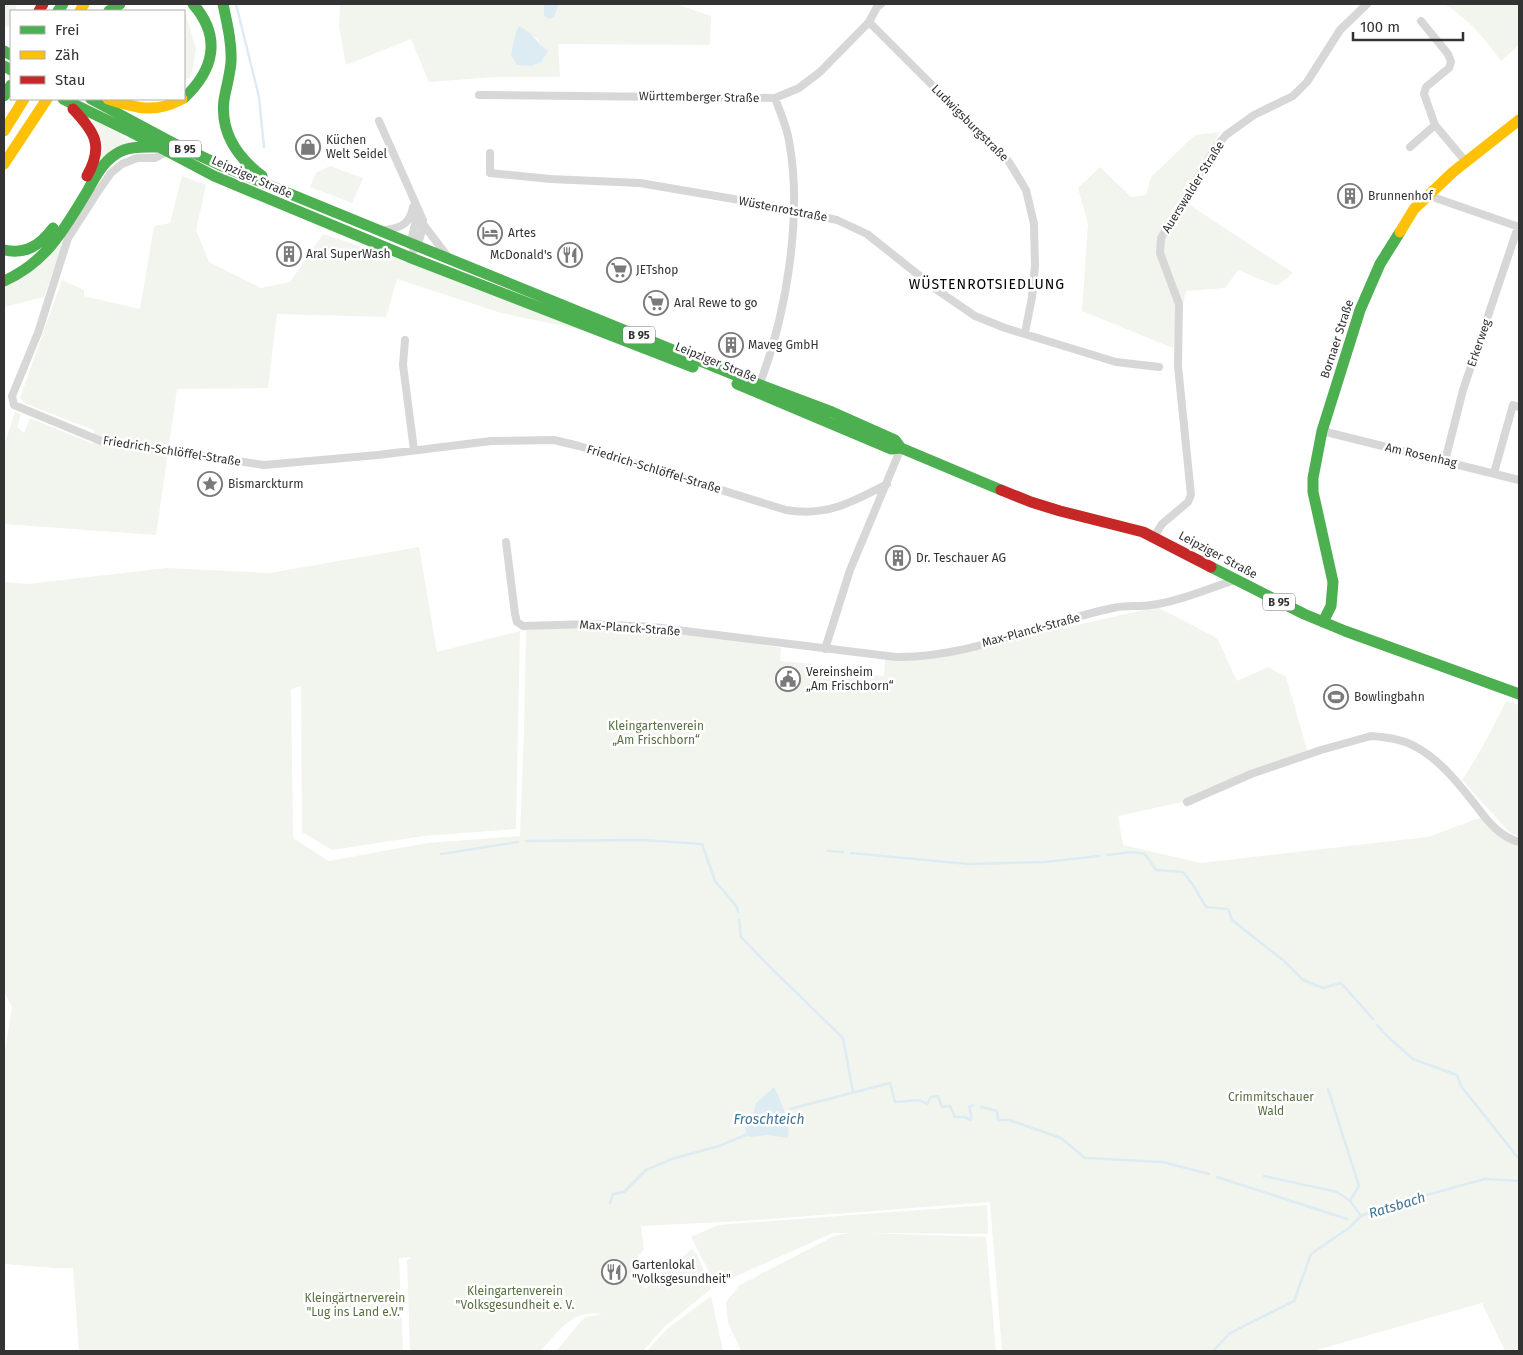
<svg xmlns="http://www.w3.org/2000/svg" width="1523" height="1355" font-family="'Fira Sans',sans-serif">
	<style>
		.green { fill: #f1f5ed; fill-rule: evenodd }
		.water { fill: #ddebf3 }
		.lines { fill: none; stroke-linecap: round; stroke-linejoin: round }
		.stream { stroke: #ddebf3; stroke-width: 2.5 }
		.street { stroke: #d7d7d7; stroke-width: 8 }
		.fast { stroke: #4caf50; stroke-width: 11 }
		.slow { stroke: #ffc107; stroke-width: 11 }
		.jam { stroke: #c62828; stroke-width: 11 }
		.fast-bridge { stroke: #4caf50; stroke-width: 11 }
		.labels { text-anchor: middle; stroke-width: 5; stroke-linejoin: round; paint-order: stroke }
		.shield { fill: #fff; stroke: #707070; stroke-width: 1 }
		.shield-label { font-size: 11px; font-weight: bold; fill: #333 }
		.street-label { font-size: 12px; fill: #333; stroke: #fff }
		.poi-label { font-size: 12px; fill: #333; stroke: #fff; text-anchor: start }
		.park-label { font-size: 12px; fill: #56703f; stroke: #fff }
		.neighbourhood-label { font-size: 14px; letter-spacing: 1px; fill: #000; stroke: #fff }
		.water-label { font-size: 14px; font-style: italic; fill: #3f7597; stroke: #fff }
	</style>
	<rect width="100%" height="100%" fill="#fff"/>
	<path class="green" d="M4 4H17L15 11H11V20L8 27 4 26Z
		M340 4H544V16L554 17 559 4H676L711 16 710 45 558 44 560 77H495L429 82 411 39 346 65 339 26ZM523 28 537 39 543 48 511 55 515 35Z
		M1444 4H1519V45L1501 61C1484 38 1469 19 1444 4Z
		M184 14 186 15 196 49 191 77 184 80Z
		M92 120 113 130 133 143 101 162Z
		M1220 132 1182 200 1293 273 1277 286 1238 270 1225 288 1186 291 1173 348 1082 311 1088 224 1078 188 1100 167 1131 197 1146 195 1151 177 1195 135Z
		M330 166 363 178 352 203 310 187 316 173Z
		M182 176 206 185 196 230 209 262 261 288 290 282 323 234 393 257 593 332 501 313 397 279 386 317 277 314 268 388 177 389 156 535 4 524V445L15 412 21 414 17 427 24 433 30 418 93 444 94 430 26 404 20 398 62 280 84 290V296L140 309 154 226 170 223Z
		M59 244 62 246 44 297 4 307V286Z
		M419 547 437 652 520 631 516 829 423 836 332 850 302 832 301 686 291 689 293 838 329 861 427 843 520 836 524 731 526 630C559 628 592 627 625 628 677 631 729 639 781 648L780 661 814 664 818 670 884 676 885 660 931 658 1157 607 1217 638 1237 681 1268 667 1286 677 1308 753 1187 801 1118 816 1123 845 1201 863 1428 837 1482 817 1519 844V1351H1505L1482 1303 1313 1351H1002L990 1202 742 1221 641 1226 644 1249 636 1259 645 1289 692 1249 697 1254 711 1289 664 1327 643 1351H556L585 1317 603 1314C571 1309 560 1331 540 1351H410L407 1260 411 1257 399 1258 403 1351H79L73 1268H55L4 1264V1057L12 1007 4 992V582L28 584 167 568 270 573Z
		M1506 701 1519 705V837L1509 832 1462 780C1479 755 1493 728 1506 701Z
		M987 1205 988 1234 866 1233 986 1237 996 1351H741L728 1322 726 1302 740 1285 834 1236 849 1233H833L716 1285 691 1237 718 1225Z
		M711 1296 723 1351H647L667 1329Z"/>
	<path class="water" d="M544 4H559L554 17 549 19 544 16Z
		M519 26C533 32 537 44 548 51L541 62 531 66 517 65 511 55 515 35Z
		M774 1087C780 1099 793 1127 787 1138L768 1135 749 1137 745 1129 752 1118 756 1103Z"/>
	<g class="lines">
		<path class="stream" d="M236 4 259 97 264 147
			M526 841 643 840 702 844 715 881 737 907 738 912
			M828 851 843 852
			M851 853 968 864 1045 862 1099 856
			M441 854 518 842
			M1107 855 1132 852 1145 854 1156 870 1183 872 1193 885 1206 907 1228 909 1232 920 1284 961 1303 980 1323 988 1341 983 1373 1019
			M739 920 741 937 772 969 843 1038 853 1092
			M1377 1025 1389 1038 1413 1059 1457 1075 1461 1086 1519 1159
			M1328 1089 1359 1186 1350 1201 1361 1216
			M981 1107 997 1111 998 1120H1009L1061 1138 1085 1158 1163 1162 1209 1174
			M790 1109 890 1083 895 1102 919 1100 927 1104 931 1097 938 1096 942 1107 950 1106 955 1117H964L971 1120V1114L969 1107 973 1105
			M1264 1176 1337 1192 1350 1201
			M1217 1177 1347 1219
			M610 1203 613 1194 624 1192 646 1170 672 1159 719 1146 748 1134
			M1213 1351 1230 1333 1294 1301 1311 1254 1350 1227 1361 1216 1379 1208 1485 1179 1519 1181"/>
		<path class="street" d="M869 22 1009 162 1026 190 1034 224 1035 266 1032 297 1025 333
			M479 95 775 98 799 88 820 72 869 22 877 7 881 4
			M379 121 423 220C423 235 418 246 409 257
			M1435 125 1466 162
			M1410 147 1435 125 1424 94 1426 87 1449 68 1451 62 1448 54 1421 21
			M167 152 155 158H137L122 164 111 173 97 193 68 238 38 333 12 396 14 405 101 441 264 465 378 455 491 441 554 440 579 446 786 510C826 517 853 502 887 484
			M490 153V173L550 179 640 183 757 203 837 220 867 234 940 292 975 316 1005 328 1116 362 1159 367
			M1427 195 1519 227
			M423 224 448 257
			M385 230C401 228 410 224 413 207
			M410 245 416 220 415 208
			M405 340 403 365 414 450
			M758 388C786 318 803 216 789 141 787 127 780 112 775 98
			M1322 431 1519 480
			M1445 461 1463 390 1518 227
			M1494 473 1513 405 1519 407
			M1154 537 1162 524 1188 502 1191 495 1178 366 1179 304 1160 253 1161 238 1216 147 1226 135 1254 115 1293 96 1307 82 1340 30 1367 4
			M506 542 515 614 517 622 523 626 590 624 653 627 896 657C970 658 1041 623 1113 608 1126 605 1139 607 1151 605 1180 601 1207 589 1235 580
			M825 649 850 570 901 448
			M1187 802 1251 774 1321 750 1371 736C1386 737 1403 739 1416 747 1439 759 1458 783 1474 803 1487 820 1498 836 1519 842"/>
		<path class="fast" d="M223 4C227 23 232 43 231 62 230 75 226 88 224 100 220 133 237 157 262 176
			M58 11 63 4
			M109 11 120 4
			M4 96 11 85
			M184 98C214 70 222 37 193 4
			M63 99 127 130 214 176 409 257
			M91 99 175 144 222 166 410 243
			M410 243 742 378 832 412 895 440 901 448 1001 490
			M4 250C26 255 40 245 53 228
			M409 257 693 367
			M4 281C47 262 65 228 88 190 95 177 103 162 116 154 128 146 143 147 157 147
			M737 384 891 449 901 448
			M1211 567 1304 614 1345 631 1519 694
			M1323 622 1331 606 1333 582 1313 492V478L1322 431 1360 310 1380 264 1400 232"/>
		<path class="slow" d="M80 11 84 4
			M108 99C136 108 155 114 182 99
			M4 131 24 99
			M4 164 47 99
			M1400 232 1414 209 1453 172 1519 120"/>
		<path class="jam" d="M39 11 43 4
			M73 109C95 132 104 146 87 176
			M1001 490 1031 502 1060 511 1143 532 1211 567"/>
		<path class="fast-bridge" d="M4 51 11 55
			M4 66 11 70"/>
	</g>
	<defs>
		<symbol id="shop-ring" viewBox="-11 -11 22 22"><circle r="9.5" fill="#fff" stroke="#7a7a7a" stroke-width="1.5"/><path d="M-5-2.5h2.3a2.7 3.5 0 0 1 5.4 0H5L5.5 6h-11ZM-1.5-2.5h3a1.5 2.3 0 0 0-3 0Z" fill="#7a7a7a"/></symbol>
		<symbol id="building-ring" viewBox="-11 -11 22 22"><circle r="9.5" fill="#fff" stroke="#7a7a7a" stroke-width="1.5"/><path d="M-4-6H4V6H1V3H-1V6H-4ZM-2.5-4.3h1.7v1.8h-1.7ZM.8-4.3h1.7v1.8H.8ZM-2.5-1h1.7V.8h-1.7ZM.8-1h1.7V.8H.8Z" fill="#7a7a7a"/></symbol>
		<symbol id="hotel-ring" viewBox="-11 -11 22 22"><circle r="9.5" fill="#fff" stroke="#7a7a7a" stroke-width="1.5"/><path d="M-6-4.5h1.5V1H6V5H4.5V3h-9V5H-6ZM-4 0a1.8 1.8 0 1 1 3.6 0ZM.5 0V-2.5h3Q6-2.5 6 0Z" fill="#7a7a7a"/></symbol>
		<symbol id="restaurant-ring" viewBox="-11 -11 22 22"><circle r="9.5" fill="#fff" stroke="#7a7a7a" stroke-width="1.5"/><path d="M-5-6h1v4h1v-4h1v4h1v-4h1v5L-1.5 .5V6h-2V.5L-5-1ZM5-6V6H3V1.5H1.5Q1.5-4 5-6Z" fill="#7a7a7a"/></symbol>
		<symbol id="supermarket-ring" viewBox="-11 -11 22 22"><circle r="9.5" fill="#fff" stroke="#7a7a7a" stroke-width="1.5"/><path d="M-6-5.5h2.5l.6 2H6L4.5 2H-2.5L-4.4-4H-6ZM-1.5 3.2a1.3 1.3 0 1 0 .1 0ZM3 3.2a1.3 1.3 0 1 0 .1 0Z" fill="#7a7a7a"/></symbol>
		<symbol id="sight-ring" viewBox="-11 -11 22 22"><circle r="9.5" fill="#fff" stroke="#7a7a7a" stroke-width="1.5"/><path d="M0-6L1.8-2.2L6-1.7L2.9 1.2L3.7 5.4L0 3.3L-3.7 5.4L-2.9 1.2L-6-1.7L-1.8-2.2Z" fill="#7a7a7a"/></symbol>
		<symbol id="civic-ring" viewBox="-11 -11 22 22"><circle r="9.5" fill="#fff" stroke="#7a7a7a" stroke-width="1.5"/><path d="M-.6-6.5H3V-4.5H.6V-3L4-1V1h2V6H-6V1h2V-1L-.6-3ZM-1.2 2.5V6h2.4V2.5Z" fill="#7a7a7a"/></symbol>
		<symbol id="stadium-ring" viewBox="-11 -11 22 22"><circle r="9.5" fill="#fff" stroke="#7a7a7a" stroke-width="1.5"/><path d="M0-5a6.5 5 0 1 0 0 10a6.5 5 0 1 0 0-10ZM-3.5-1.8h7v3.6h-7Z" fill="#7a7a7a"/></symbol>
	</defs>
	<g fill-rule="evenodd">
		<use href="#shop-ring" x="294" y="133" width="28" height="28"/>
		<use href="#building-ring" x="1336" y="182" width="28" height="28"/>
		<use href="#hotel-ring" x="476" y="219" width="28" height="28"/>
		<use href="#building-ring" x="275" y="240" width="28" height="28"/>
		<use href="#restaurant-ring" x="556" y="241" width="28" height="28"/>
		<use href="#supermarket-ring" x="605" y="256" width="28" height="28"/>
		<use href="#supermarket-ring" x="642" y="289" width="28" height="28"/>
		<use href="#building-ring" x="717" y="331" width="28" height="28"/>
		<use href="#sight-ring" x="196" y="470" width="28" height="28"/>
		<use href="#building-ring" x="884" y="544" width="28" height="28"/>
		<use href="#civic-ring" x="774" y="665" width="28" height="28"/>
		<use href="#stadium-ring" x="1322" y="683" width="28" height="28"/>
		<use href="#restaurant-ring" x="600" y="1258" width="28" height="28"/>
	</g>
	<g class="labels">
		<g class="shield">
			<rect x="169" y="140.5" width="32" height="17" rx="4"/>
			<rect x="623" y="326.5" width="32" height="17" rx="4"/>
			<rect x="1263" y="593.5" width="32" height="17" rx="4"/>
		</g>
		<g class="shield-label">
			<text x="185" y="153">B 95</text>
			<text x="639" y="339">B 95</text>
			<text x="1279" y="606">B 95</text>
		</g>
		<g class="street-label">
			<text transform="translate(699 97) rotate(1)" y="4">Württemberger Straße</text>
			<text transform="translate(970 123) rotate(45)" y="4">Ludwigsburgstraße</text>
			<text transform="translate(252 177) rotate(24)" y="4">Leipziger Straße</text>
			<text transform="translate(1193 187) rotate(-58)" y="4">Auerswalder Straße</text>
			<text transform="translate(783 209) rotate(11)" y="4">Wüstenrotstraße</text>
			<text transform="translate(1337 339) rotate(-72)" y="4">Bornaer Straße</text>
			<text transform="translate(1479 343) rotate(-71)" y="4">Erkerweg</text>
			<text transform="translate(716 362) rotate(22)" y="4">Leipziger Straße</text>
			<text transform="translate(172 451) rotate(9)" y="4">Friedrich-Schlöffel-Straße</text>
			<text transform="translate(1421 455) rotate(13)" y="4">Am Rosenhag</text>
			<text transform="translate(654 469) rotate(17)" y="4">Friedrich-Schlöffel-Straße</text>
			<text transform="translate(1218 555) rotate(28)" y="4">Leipziger Straße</text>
			<text transform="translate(630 628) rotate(4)" y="4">Max-Planck-Straße</text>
			<text transform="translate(1031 630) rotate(-15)" y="4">Max-Planck-Straße</text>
		</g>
		<g class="poi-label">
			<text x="326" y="144">Küchen<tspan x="326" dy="14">Welt Seidel</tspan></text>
			<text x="1368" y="200">Brunnenhof</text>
			<text x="508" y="237">Artes</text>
			<text x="306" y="258">Aral SuperWash</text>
			<text x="552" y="259" text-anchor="end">McDonald's</text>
			<text x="636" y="274">JETshop</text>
			<text x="674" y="307">Aral Rewe to go</text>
			<text x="748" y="349">Maveg GmbH</text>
			<text x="228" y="488">Bismarckturm</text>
			<text x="916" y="562">Dr. Teschauer AG</text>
			<text x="806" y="676">Vereinsheim<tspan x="806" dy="14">„Am Frischborn“</tspan></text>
			<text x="1354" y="701">Bowlingbahn</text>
			<text x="632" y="1269">Gartenlokal<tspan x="632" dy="14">"Volksgesundheit"</tspan></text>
		</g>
		<g class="park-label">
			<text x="656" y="730">Kleingartenverein<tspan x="656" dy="14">„Am Frischborn“</tspan></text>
			<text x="1271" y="1101">Crimmitschauer<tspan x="1271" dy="14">Wald</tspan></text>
			<text x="515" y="1295">Kleingartenverein<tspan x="515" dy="14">"Volksgesundheit e. V.</tspan></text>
			<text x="355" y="1302">Kleingärtnerverein<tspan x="355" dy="14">"Lug ins Land e.V."</tspan></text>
		</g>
		<g class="neighbourhood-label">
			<text x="987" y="289">WÜSTENROTSIEDLUNG</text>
		</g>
		<g class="water-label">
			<text x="769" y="1124">Froschteich</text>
			<text transform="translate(1397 1205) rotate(-17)" y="5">Ratsbach</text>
		</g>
	</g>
	<rect width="1523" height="1355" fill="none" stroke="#333333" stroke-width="10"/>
	<rect x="10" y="10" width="175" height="90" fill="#ffffff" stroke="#adadad"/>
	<rect x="20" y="26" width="25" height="8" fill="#4caf50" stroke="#adadad"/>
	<text x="55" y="35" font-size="15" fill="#333333">Frei</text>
	<rect x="20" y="51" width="25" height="8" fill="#ffc107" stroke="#adadad"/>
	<text x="55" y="60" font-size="15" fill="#333333">Zäh</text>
	<rect x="20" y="76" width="25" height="8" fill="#c62828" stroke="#adadad"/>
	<text x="55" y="85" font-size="15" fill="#333333">Stau</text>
	<path d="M1353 32v8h110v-8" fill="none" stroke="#333333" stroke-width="2.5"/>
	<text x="1360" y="32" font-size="15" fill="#333333" stroke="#ffffff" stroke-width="4" paint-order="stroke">100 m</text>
</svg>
